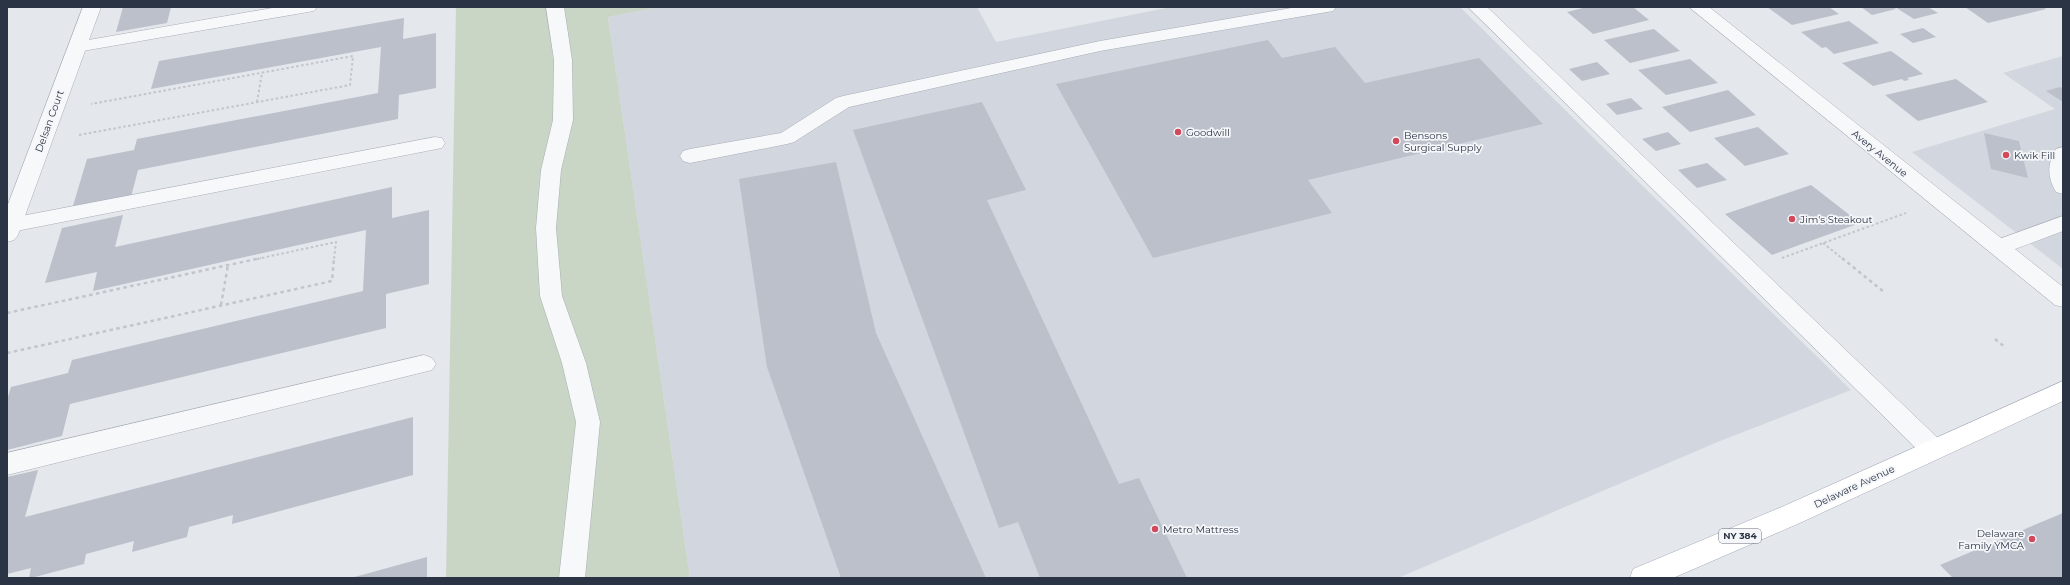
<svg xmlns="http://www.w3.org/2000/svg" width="2070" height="585" font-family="Montserrat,sans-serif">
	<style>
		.built { fill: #d2d6de }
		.green { fill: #c9d6c5 }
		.building { fill: #bbc0ca }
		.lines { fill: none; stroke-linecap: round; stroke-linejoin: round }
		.lane-casing { stroke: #a9aeb7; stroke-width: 1 }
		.street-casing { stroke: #a9aeb7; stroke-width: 1 }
		.primary-casing { stroke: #a3abb8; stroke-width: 1 }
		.path-far1 { stroke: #c2c5cb; stroke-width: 2; stroke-dasharray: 2.5 2.5; stroke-linecap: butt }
		.path { stroke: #c2c5cb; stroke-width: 2.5; stroke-dasharray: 3.5 3.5; stroke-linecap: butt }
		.lane { fill: #f7f8fa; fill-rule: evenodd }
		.street { fill: #f7f8fa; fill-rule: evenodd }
		.primary { fill: #fff; fill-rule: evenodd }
		.poi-dot { fill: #d1495b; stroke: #f4f6f9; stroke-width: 1.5 }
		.labels { text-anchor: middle; stroke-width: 3.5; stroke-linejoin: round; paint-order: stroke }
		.shield { fill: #f4f6f9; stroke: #676e7b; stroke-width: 1 }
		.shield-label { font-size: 9px; font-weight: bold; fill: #2b3445 }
		.street-label { font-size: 10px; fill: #2b3445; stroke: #f4f6f9 }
		.poi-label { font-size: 10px; fill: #2b3445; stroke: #f4f6f9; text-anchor: start }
	</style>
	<rect width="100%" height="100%" fill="#e4e7ec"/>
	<path class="built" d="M659 7H977L996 42 1171 7H1460L1851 390 1720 441 1398 578H690L608 17Z
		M2063 56V269L1912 152 2055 109 2003 73Z"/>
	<path class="green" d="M456 7H659L608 17 690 578H446Z"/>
	<path class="building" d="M123 7H171L167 23 116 32Z
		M1587 7H1633L1649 20 1593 34 1567 12Z
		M1767 7H1829L1839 14 1792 25Z
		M1861 7H1893L1896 9 1872 15Z
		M1895 7H1928L1938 13 1914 19Z
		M1965 7H2043L2046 9 1988 23Z
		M404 18 403 39 436 33V88L399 95 398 119 138 170 131 197 72 209 87 159 134 150 137 139 378 93 381 47 151 89 159 61Z
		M1849 21 1879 43 1834 54 1826 47 1822 48 1801 32Z
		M1923 28 1936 37 1913 43 1900 34Z
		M1654 29 1680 51 1630 63 1604 40Z
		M1268 40 1282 58 1335 47 1365 83 1479 58 1543 124 1308 180 1332 213 1153 258 1056 84Z
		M1891 51 1923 74 1907 78 1909 80 1904 81 1902 79 1873 86 1842 63Z
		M1690 59 1718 83 1666 95 1638 70Z
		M1597 62 1610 74 1582 81 1569 69Z
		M1956 79 1988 102 1918 121 1885 95Z
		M2060 87 2063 89V102L2046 91Z
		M1728 90 1756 115 1690 132 1662 107Z
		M1631 98 1643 109 1617 115 1606 104Z
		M982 102 1026 190 987 200 1119 484 1139 478 1187 578H1040L1018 522 999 528 853 130Z
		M1758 127 1789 154 1745 166 1714 138Z
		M1668 132 1681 144 1656 151 1642 139Z
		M1984 133 2019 141 2028 178 1991 169Z
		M836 162 876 333 986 578H841L767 367 739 179Z
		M1707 163 1727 180 1697 188 1678 170Z
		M1811 185 1860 223 1772 255 1725 214Z
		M392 187V218L429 210V284L386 294V328L70 404 62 436 7 450V400L11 387 68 373 72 360 363 291 366 230 93 291 97 272 45 283 62 228 123 215 115 247Z
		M413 417V475L232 524 233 515 189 527 187 537 132 552 134 541 86 554 84 564 31 578H29L31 568 7 574V477L38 470 25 517Z
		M2063 513V578H1953L1940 565Z
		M427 557V578H351Z"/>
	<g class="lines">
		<defs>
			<path id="lane" d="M278 7H317L314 11 308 12 77 52 71 51 68 47 71 43 77 42Z
				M546 7H564L572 60 573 120 561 170 556 228 562 296 586 363 600 422 585 578H559L576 422 562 363 540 296 536 228 541 170 553 120 554 60Z
				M1297 7H1336L1333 11 1327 12 1100 51 849 107 794 142 787 144 690 163 683 161 680 156 683 151 690 149 781 133 836 98 843 96 1100 41Z
				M1468 7H1487L1942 442 1945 449 1942 456 1933 459 1924 456Z
				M435 137 442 138 445 143 442 148 11 232 7 231V219L11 218Z
				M2063 147V194L2056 192C2047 177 2047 164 2056 149Z
				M2063 216V231L1999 255 1991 252 1988 247 1991 242Z
				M424 355 432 358 436 364 432 370 7 475V453Z"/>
			<path id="street" d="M83 7H101L18 235 14 240 7 242V207Z
				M1689 7H1709L2063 287V307L2055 305Z"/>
			<path id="primary" d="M2063 381V401L1802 522 1673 578H1630L1633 569 1784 506Z"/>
		</defs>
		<use href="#lane" class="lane-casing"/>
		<use href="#street" class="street-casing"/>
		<use href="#primary" class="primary-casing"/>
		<path class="path-far1" d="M257 102 262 73
			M79 135 350 85 353 56 91 104
			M1823 243 1843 259
			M1782 258 1906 213
			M257 259 336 242 334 259"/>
		<path class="path" d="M1842 258 1884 292
			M221 305 228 265
			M7 313 261 258
			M1995 339 2006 348
			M7 353 332 281 334 258"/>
		<use href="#lane" class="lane"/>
		<use href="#street" class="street"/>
		<use href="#primary" class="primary"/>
	</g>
	<g class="poi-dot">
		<circle cx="1178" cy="132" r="4"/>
		<circle cx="1396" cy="141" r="4"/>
		<circle cx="2006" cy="155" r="4"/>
		<circle cx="1792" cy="219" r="4"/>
		<circle cx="1155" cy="529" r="4"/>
		<circle cx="2032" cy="539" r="4"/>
	</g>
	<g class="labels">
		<rect class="shield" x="1719" y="529" width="42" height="14" rx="3"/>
		<g class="shield-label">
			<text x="1740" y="539">NY 384</text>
		</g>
		<g class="street-label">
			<text transform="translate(49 121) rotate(-70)" y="4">Delsan Court</text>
			<text transform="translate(1880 153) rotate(39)" y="4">Avery Avenue</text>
			<text transform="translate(1854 486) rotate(-25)" y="4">Delaware Avenue</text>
		</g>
		<g class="poi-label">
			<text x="1186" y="136">Goodwill</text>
			<text x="1404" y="139">Bensons<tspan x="1404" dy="12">Surgical Supply</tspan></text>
			<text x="2014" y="159">Kwik Fill</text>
			<text x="1800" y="223">Jim's Steakout</text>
			<text x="1163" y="533">Metro Mattress</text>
			<text x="2024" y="537" text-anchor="end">Delaware<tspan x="2024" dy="12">Family YMCA</tspan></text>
		</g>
	</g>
	<rect width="2070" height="585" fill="none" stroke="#2b3445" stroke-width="16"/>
</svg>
